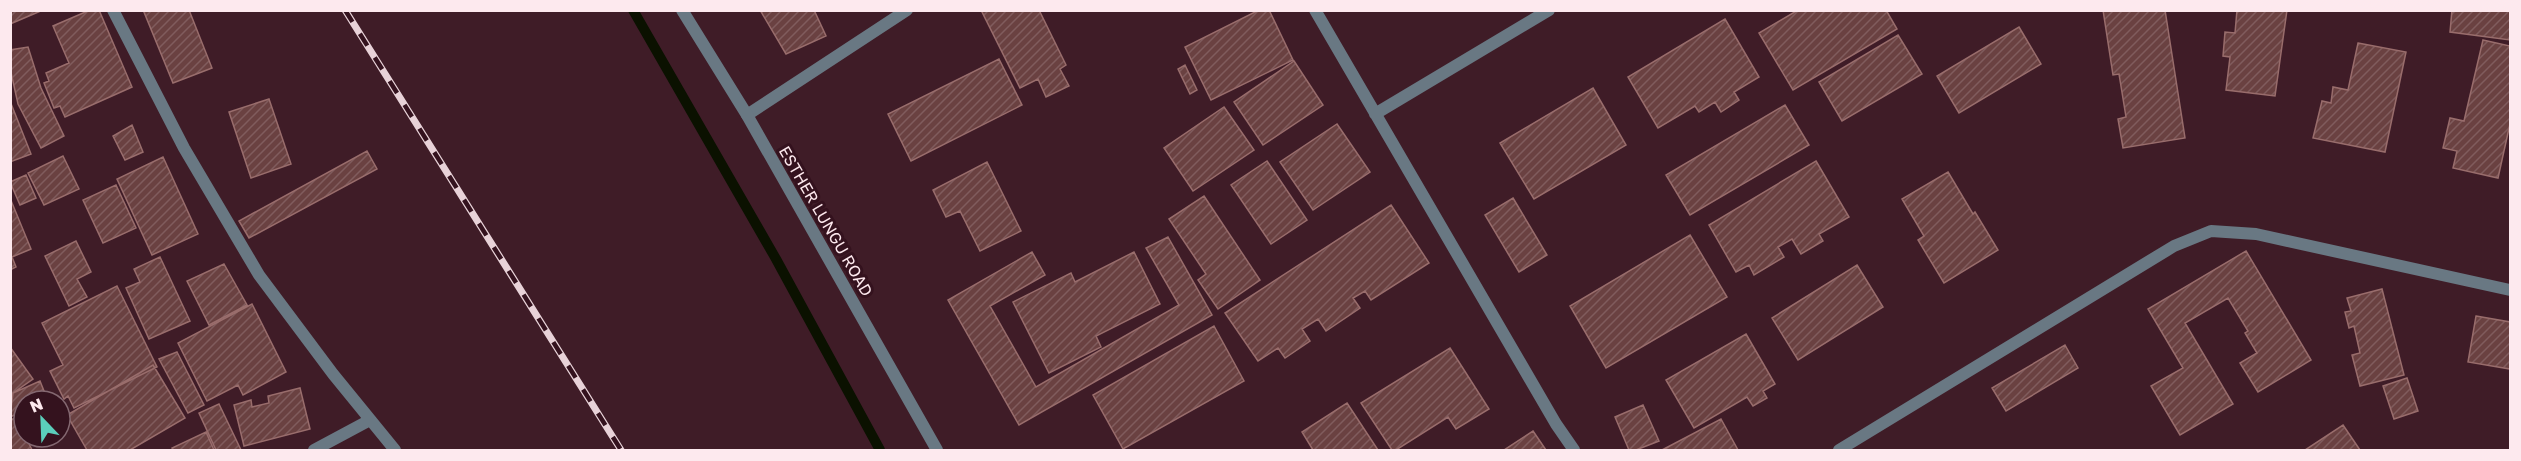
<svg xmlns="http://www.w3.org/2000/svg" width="2521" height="461" font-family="'Golos Text',sans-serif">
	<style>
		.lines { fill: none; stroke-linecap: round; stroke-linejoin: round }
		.stream { stroke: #0b1100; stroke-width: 10 }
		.building { fill: url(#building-hatch); stroke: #996d6c; stroke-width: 1.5 }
		.minor { stroke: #697883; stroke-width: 12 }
		.tertiary { stroke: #697883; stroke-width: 12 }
		.rail-casing { stroke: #e8d2d8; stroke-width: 7 }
		.rail { stroke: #34121e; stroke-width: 4.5; stroke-dasharray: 14; stroke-linecap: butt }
		.labels { text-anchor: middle; stroke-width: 6; stroke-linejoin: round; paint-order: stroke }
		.street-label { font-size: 16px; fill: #fde9ee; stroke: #34121e }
	</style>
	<defs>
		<pattern id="building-hatch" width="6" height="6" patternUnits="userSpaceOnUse" patternTransform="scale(1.5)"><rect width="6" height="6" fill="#6a4141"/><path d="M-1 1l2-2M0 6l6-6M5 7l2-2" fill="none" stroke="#805c5d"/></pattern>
	</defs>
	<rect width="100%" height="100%" fill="#3f1c27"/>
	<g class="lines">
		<path class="stream" d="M633 10 776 259 880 450"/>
	</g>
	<path class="building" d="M10 10H43L10 24Z
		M90 10H99L132 87 65 117 60 106 54 108 44 83 49 81 46 73 69 63 53 26Z
		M148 10H189L212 68 173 83 144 12Z
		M760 10H814L826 36 786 54Z
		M981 10H1039L1066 65 1060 69 1069 86 1046 97 1038 79 1020 88Z
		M1259 10H1269L1293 60 1211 100 1185 47Z
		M1798 10H1886L1897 29 1793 90 1759 33Z
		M2103 10H2165L2185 138 2123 148 2118 119 2126 117 2119 74 2113 75Z
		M2237 10H2287L2275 96 2226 90 2230 57 2223 56 2225 32 2235 33Z
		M2452 10H2510V40L2450 32Z
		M1725 19 1759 77 1734 92 1739 100 1721 112 1715 102 1699 112 1695 106 1658 128 1628 77Z
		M2019 27 2041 64 1959 113 1937 76Z
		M1898 35 1922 74 1842 121 1819 82Z
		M2483 40 2510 46V124L2498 178 2453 168 2457 151 2443 148 2450 118 2464 121Z
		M2358 43 2406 52 2385 152 2313 138 2322 101 2331 103 2333 87 2348 90Z
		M28 47 41 88 64 136 41 148 18 104 10 68V50Z
		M999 59 1022 105 911 161 888 114Z
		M1294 61 1323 105 1263 145 1234 102Z
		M1185 65 1197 90 1190 94 1178 69Z
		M1593 88 1626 145 1534 199 1500 143Z
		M269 99 291 164 251 178 229 112Z
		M10 101 31 154 10 162Z
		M1785 105 1809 145 1690 215 1666 175Z
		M1224 107 1254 150 1193 191 1164 148Z
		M1337 124 1370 172 1313 210 1280 162Z
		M132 125 143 152 125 160 113 136Z
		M367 151 377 169 249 238 239 221Z
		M63 156 79 189 44 205 28 173Z
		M163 157 198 234 152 255 117 179Z
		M1267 161 1307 220 1271 244 1231 185Z
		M1816 161 1849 217 1819 234 1823 241 1801 254 1792 239 1778 247 1784 257 1754 275 1749 265 1736 272 1709 225Z
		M987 162 1021 231 980 251 960 211 946 217 933 190Z
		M1948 172 1973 214 1975 212 1998 250 1944 283 1918 240 1924 236 1902 199Z
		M26 175 36 198 20 205 10 182Z
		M116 185 136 228 103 243 83 200Z
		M1204 196 1260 280 1218 309 1198 280 1206 274 1169 219Z
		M10 198 31 249 12 257 16 267 10 270Z
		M1513 198 1547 255 1519 272 1485 215Z
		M1391 205 1429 263 1371 300 1365 291 1353 298 1360 308 1326 331 1318 319 1302 329 1310 341 1285 358 1278 348 1258 361 1225 313Z
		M1690 235 1727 297 1606 368 1570 306Z
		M1168 237 1212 315 1019 425 948 300 1032 252 1045 275 990 306 1036 387 1179 305 1146 248Z
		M76 241 91 272 77 279 87 297 69 306 45 256Z
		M2246 251 2311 360 2258 392 2240 363 2257 353 2245 333 2248 331 2228 298 2185 323 2233 404 2180 435 2151 386 2183 368 2148 309Z
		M1134 252 1160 304 1096 336 1101 347 1049 373 1013 302 1071 273 1075 282Z
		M160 257 190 321 149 339 126 288 140 282 134 269Z
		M224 264 247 305 209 325 187 281Z
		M1857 265 1883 307 1798 360 1772 318Z
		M117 286 157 367 74 408 68 396 64 399 50 371 63 365 42 323Z
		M2382 289 2404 375 2360 386 2352 355 2360 353 2354 326 2349 328 2345 312 2351 311 2347 298Z
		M252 304 286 372 243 395 238 385 207 401 178 343Z
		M2476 316 2510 322V369L2468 362Z
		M1214 326 1244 381 1123 449 1093 395Z
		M1746 334 1775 384 1763 391 1767 398 1753 406 1747 397 1694 428 1666 380Z
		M2065 345 2078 368 2006 411 1992 388Z
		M10 347 33 379 10 395Z
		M1450 348 1489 409 1456 429 1448 417 1396 450H1392L1361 403Z
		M177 352 204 405 188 413 159 359Z
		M153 365 185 418 130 450H87L67 415Z
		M2407 378 2418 411 2394 419 2383 386Z
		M40 381 48 401H24L23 422 19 413 10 417 13 393Z
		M300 388 310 429 244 446 234 405 251 400 252 407 269 403 268 396Z
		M1347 403 1378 450H1313L1302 432Z
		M219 404 241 450H216L199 413Z
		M1643 405 1659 441 1636 450H1629L1615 417Z
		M18 417 24 437H26L32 450H10V420Z
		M1721 419 1738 450H1662Z
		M2343 425 2360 450H2305Z
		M1533 431 1546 450H1504Z
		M206 432 214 450H173L172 448Z"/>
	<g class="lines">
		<path class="minor" d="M113 10 184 148 259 275 333 374 395 450
			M1315 10 1556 424 1574 450
			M1375 114 1549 10
			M747 115 907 10
			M314 450 370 420
			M1839 450 2174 246 2211 231 2256 234 2510 290"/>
		<path class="tertiary" d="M682 10 747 115 937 450"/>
		<defs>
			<path id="rail" d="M345 10 621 450"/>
		</defs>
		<use href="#rail" class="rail-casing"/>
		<use href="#rail" class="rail"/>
	</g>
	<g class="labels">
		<g class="street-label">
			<text transform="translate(826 221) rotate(60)" y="6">ESTHER LUNGU ROAD</text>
		</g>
	</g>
	<rect width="2521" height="461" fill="none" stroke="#fde9ee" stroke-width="24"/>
	<g transform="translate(42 419) rotate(337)"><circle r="28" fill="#34121e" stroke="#846871" stroke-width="1.5"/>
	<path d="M0-4.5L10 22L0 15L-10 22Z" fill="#5bcebb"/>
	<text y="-9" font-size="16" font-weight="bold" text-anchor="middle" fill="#fde9ee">N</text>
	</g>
</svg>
